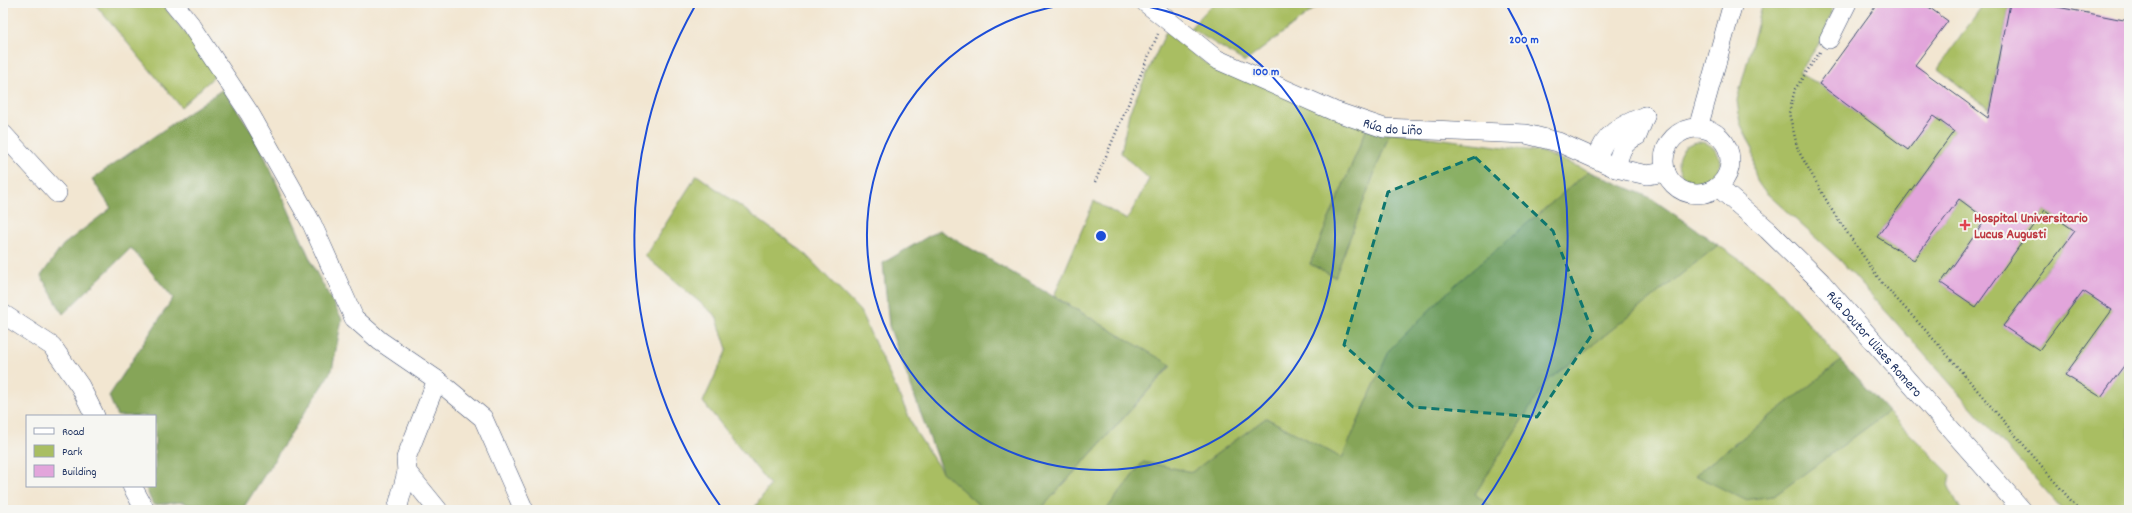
<svg xmlns="http://www.w3.org/2000/svg" width="2132" height="513" font-family="Dekko,sans-serif">
	<style>
		.green { fill: #a9be62; stroke: #627660 }
		.forest { fill: #86a558; stroke: #506a5b }
		.building { fill: #e2a5db }
		.lines { fill: none; stroke-linecap: round; stroke-linejoin: round }
		.minor-casing { stroke: #3b4a6f; stroke-width: 20 }
		.path { stroke: #3b4a6f; stroke-width: 2.5; stroke-dasharray: 1 3; stroke-linecap: butt }
		.minor { stroke: #fff; stroke-width: 19 }
		.marked { fill: #0f766e; fill-opacity: 0.2; stroke: #0f766e; stroke-width: 3; stroke-dasharray: 8 5; stroke-linejoin: round }
		.ring { fill: none; stroke: #1d4ed8; stroke-width: 2 }
		.health-dot { fill: #e0444e; stroke: #f6f6f2; stroke-width: 1.5 }
		.labels { text-anchor: middle; stroke-width: 4; stroke-linejoin: round; paint-order: stroke }
		.street-label { font-size: 14px; fill: #1b2f5e; stroke: #f6f6f2 }
		.health-label { font-size: 14px; font-weight: bold; fill: #be3a42; stroke: #f6f6f2; text-anchor: start }
		.centre { fill: #1d4ed8; stroke: #f6f6f2; stroke-width: 2 }
		.ring-label { font-size: 12px; text-anchor: middle; font-weight: bold; fill: #1d4ed8; stroke: #f6f6f2; stroke-width: 4; stroke-linejoin: round; paint-order: stroke }
	</style>
	<rect width="100%" height="100%" fill="#f6f6f2"/>
	<filter id="ink" filterUnits="userSpaceOnUse"><feTurbulence type="fractalNoise" baseFrequency=".025" numOctaves="2"/><feDisplacementMap in="SourceGraphic" scale="8" xChannelSelector="R" yChannelSelector="G"/><feConvolveMatrix kernelMatrix="1 2 1 2 8 2 1 2 1" color-interpolation-filters="sRGB"/></filter>
	<filter id="wash" filterUnits="userSpaceOnUse"><feTurbulence type="fractalNoise" baseFrequency=".012" numOctaves="4" result="noise"/><feDisplacementMap in="SourceGraphic" scale="16" xChannelSelector="R" yChannelSelector="G"/><feGaussianBlur stdDeviation="0.9" result="paint"/><feColorMatrix in="noise" values="0 0 0 0 0 0 0 0 0 0 0 0 0 0 0 0 0 1.4 0 .05"/><feComposite in="paint" operator="in"/></filter>
	<g filter="url(#wash)">
		<rect width="100%" height="100%" fill="#f2e6d1"/>
		<path class="green" d="M94 3H161L218 73 181 107Z
			M1214 3H1322L1245 62 1190 28Z
			M1763 3H1834L1823 38 1799 73 1819 84 1908 150 1932 116 1954 131 1877 237 1914 260 1959 199 1986 219 1941 283 1975 306 2045 210 2075 231 2003 326 2039 350 2083 291 2112 310 2065 375 2101 396 2129 359V510H2063L1840 260 1763 190 1757 181 1754 170 1753 149 1740 123 1737 100Z
			M1984 3H2010L1989 109 1938 69Z
			M1166 32 1207 64 1368 126 1310 264 1335 277 1390 132 1542 152 1589 171 1456 284 1390 349 1342 458 1266 418 1192 472 1143 462 1106 510H1040L1171 366 1054 296 1094 201 1127 220 1149 179 1121 153 1129 113Z
			M1678 163a21 21 0 1 1 42 0a21 21 0 1 1-42 0Z
			M697 175 802 251 860 311 916 432 942 472 980 506 990 510H753L770 485 703 402 727 349 716 316 645 256Z
			M1718 245 1772 282 1841 361 1695 475 1774 496 1888 412 1951 475 1949 487 1961 510H1494L1475 494 1546 382Z"/>
		<path class="forest" d="M223 89 257 139 315 270 342 319 332 370 242 510H199L183 502 153 505 145 486H155V416H117L109 396 173 298 131 248 63 314 41 276 63 245 111 208 92 179Z
			M1368 126 1390 132 1335 277 1310 264Z
			M1589 171 1651 198 1718 245 1546 382 1475 494 1494 510H1106L1143 462 1192 472 1266 418 1342 458 1390 349 1456 284Z
			M939 230 1171 365 1040 510H990L980 506 942 472 889 326 883 263Z
			M1841 361 1888 412 1774 496 1745 500 1695 475Z"/>
		<g id="blocks">
			<path class="building" d="M1878 3H1923L1948 21 1915 65 1988 118 2010 3H2037L2129 21V359L2101 397 2065 375 2112 310 2083 291 2039 350 2003 326 2075 231 2045 210 1976 307 1941 283 1986 219 1959 199 1914 260 1877 237 1954 131 1933 116 1908 150 1819 84Z"/>
		</g>
	</g>
	<g filter="url(#ink)">
		<use href="#blocks" fill-opacity="0" stroke="#3b4a6f" stroke-width="1"/>
		<g class="lines">
			<defs>
				<g id="minor">
					<path d="M173 3 191 25 250 114 312 224 354 318 380 341 437 380 483 418 524 510"/>
					<path id="s1" d="M1146 3 1216 59 1334 111 1384 128 1526 134 1558 142 1616 168 1629 171 1647 175 1666 172"/>
					<path d="M1829 39 1847 3"/>
					<path d="M1698 128 1733 3"/>
					<circle cx="1697" cy="161" r="33"/>
					<path d="M3 134 57 193"/>
					<path d="M1597 159C1604 134 1621 125 1645 116"/>
					<path d="M1616 168C1620 152 1622 143 1637 136L1645 116"/>
					<path id="s2" d="M1718 187 1768 230 1821 282 2022 510"/>
					<path d="M3 314 52 346 80 386 95 416"/>
					<path d="M407 472 438 510"/>
					<path d="M132 486 145 510"/>
					<path d="M397 510 407 472 406 458 437 380"/>
				</g>
			</defs>
			<use href="#minor" class="minor-casing"/>
			<path class="path" d="M1820 52 1795 89 1789 113 1798 150 1833 212 1882 283 1938 344 2079 510
				M1095 182 1158 34"/>
			<use href="#minor" class="minor"/>
		</g>
	</g>
	<path class="marked" d="M1475 157 1553 231 1593 333 1537 417 1413 407 1344 345 1388 192Z"/>
	<g class="ring">
		<path d="M1123 3A234 234 0 1 1 1079 3"/>
		<path d="M721 507A467 467 0 0 1 695 6M1507 6A467 467 0 0 1 1481 507"/>
	</g>
	<path class="health-dot" d="M1963 219h4v4h4v4h-4v4h-4v-4h-4v-4h4z"/>
	<g class="labels">
		<g class="street-label">
			<text dy="5" stroke="none"><textPath href="#s1" startOffset="280">Rúa do Liño</textPath></text>
			<text dy="5" stroke="none"><textPath href="#s2" startOffset="222">Rúa Doutor Ulises Romero</textPath></text>
		</g>
		<g class="health-label">
			<text x="1974" y="222">Hospital Universitario<tspan x="1974" dy="16">Lucus Augusti</tspan></text>
		</g>
	</g>
	<circle cx="1101" cy="236" r="6" class="centre"/>
	<g class="ring-label">
		<text x="1524" y="43">200 m</text>
		<text x="1266" y="75">100 m</text>
	</g>
	<rect width="2132" height="513" fill="none" stroke="#f6f6f2" stroke-width="16"/>
	<rect x="26" y="415" width="130" height="72" fill="#f6f6f2" stroke="#9ea6b7"/>
	<rect x="34" y="428" width="20" height="6" fill="#ffffff" stroke="#9ea6b7"/>
	<text x="62" y="435" font-size="12" fill="#1b2f5e">Road</text>
	<rect x="34" y="445" width="20" height="12" fill="#a9be62" stroke="#9ea6b7"/>
	<text x="62" y="455" font-size="12" fill="#1b2f5e">Park</text>
	<rect x="34" y="465" width="20" height="12" fill="#e2a5db" stroke="#9ea6b7"/>
	<text x="62" y="475" font-size="12" fill="#1b2f5e">Building</text>
</svg>
